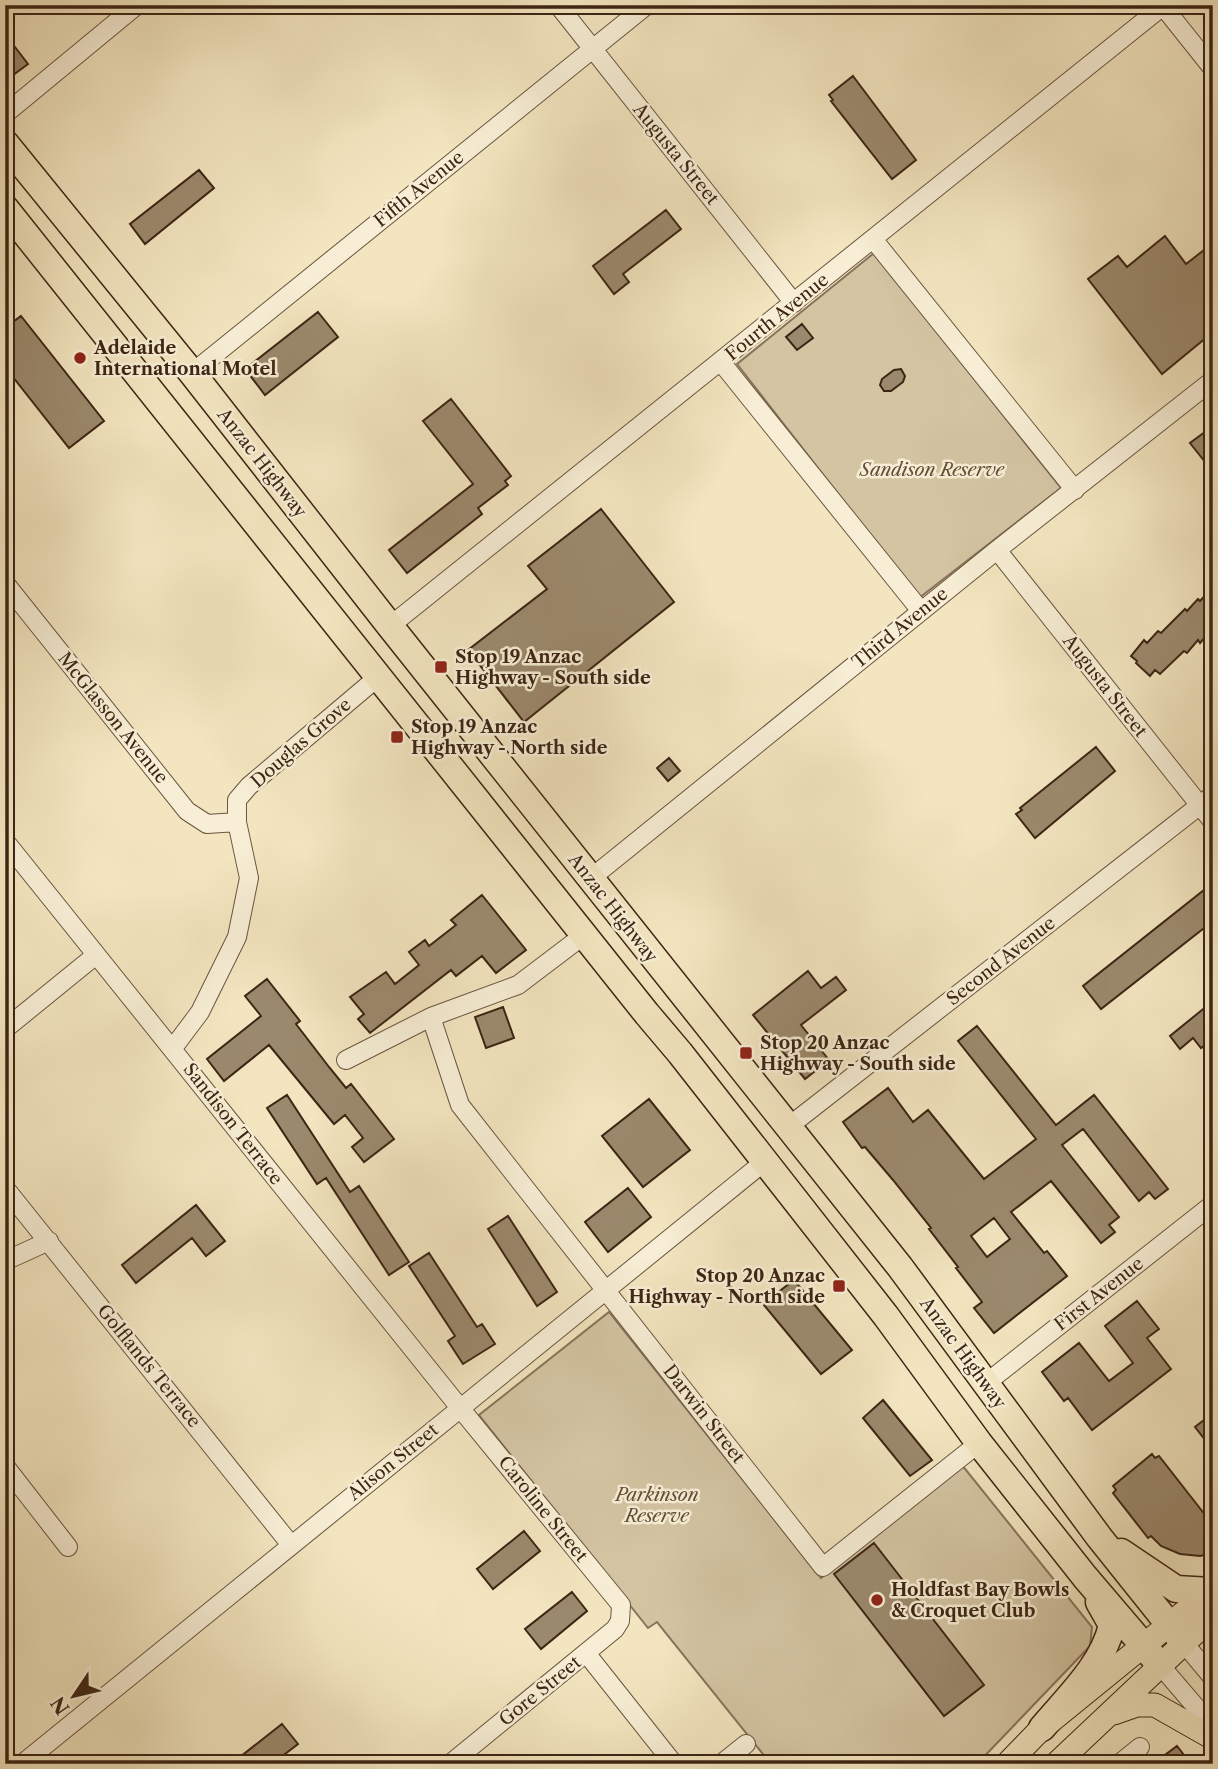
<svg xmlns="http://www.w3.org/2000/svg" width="1218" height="1769" font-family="'Libre Caslon Text',serif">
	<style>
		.green { fill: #d3c4a2; stroke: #88745b; stroke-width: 2 }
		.building { fill: #9b896d; stroke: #3c2514; stroke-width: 2; fill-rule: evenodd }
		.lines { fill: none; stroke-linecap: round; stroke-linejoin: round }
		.minor-casing { stroke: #6a553f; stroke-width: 20 }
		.major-casing { stroke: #3c2514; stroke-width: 25 }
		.highway-casing { stroke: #3c2514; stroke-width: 29 }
		.minor { stroke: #f7eed5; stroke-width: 18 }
		.major { stroke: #f2e5bf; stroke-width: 23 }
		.highway { stroke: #f2e5bf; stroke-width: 26 }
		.tram { stroke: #3c2514; stroke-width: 2 }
		.poi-dot { fill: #8f2418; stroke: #f7eed5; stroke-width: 2.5 }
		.labels { text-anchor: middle; stroke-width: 5; stroke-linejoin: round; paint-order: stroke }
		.street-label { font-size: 18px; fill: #3c2514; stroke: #f7eed5 }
		.poi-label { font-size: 18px; font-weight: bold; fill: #3c2514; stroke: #f7eed5; text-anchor: start }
		.park-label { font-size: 18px; font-style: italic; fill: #624d38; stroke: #f7eed5 }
	</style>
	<rect width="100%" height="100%" fill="#f2e5bf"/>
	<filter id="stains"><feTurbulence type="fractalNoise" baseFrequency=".00286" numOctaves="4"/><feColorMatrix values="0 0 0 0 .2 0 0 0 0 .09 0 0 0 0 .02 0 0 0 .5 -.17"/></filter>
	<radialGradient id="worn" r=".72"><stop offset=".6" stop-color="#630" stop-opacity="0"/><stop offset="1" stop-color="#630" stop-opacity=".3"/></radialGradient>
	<path class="green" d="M874 253 1061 488 919 598 737 364Z
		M609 1312 821 1578 962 1465 1092 1627 1090 1646 977 1764H771L657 1622 648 1628 479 1415Z"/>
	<path class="building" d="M5 34 28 64 5 81Z
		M853 76 916 160 892 179 831 101 833 100 829 95Z
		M199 170 214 188 145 244 130 224Z
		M666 210 681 229 623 274 629 282 614 294 593 266Z
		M1165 236 1186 264 1213 243V332L1162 374 1088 279 1118 256 1127 267Z
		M318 312 338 337 265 395 245 369Z
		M21 316 104 421 69 448 5 367V328Z
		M802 324 813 338 797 350 786 337Z
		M901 369 905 376 903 382 891 391H884L880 385 882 379 894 370Z
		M451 399 511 476 505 481 508 485 478 508 482 514 407 573 389 550 473 484 423 421Z
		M1213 426V472L1190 443Z
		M601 509 674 602 524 722 468 650 547 589 528 566Z
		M1213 587V628L1200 643 1198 640 1187 653 1184 651 1160 674 1155 670 1150 676 1136 663 1137 661 1131 656 1144 640 1147 643 1158 631 1161 633 1185 609 1187 611 1198 599 1200 601Z
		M1096 747 1115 771 1035 838 1016 814 1022 810 1020 808Z
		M669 758 680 771 668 781 657 768Z
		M1204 890 1213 901V921L1101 1009 1083 986Z
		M482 895 526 950 496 973 482 956 456 976 451 970 370 1033 358 1019 364 1014 350 997 386 972 395 984 419 965 409 952 425 940 429 946 456 925 451 920Z
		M808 971 821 988 836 977 846 990 801 1025 829 1060 805 1079 753 1015Z
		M267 979 300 1021 296 1024 329 1067 346 1088 351 1084 394 1139 364 1162 352 1147 363 1138 345 1115 334 1124 269 1045 224 1081 207 1059 261 1016 245 996Z
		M1213 1001V1039L1201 1048 1193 1038 1180 1049 1170 1036Z
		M503 1007 514 1038 486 1048 475 1017Z
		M977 1026 1056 1125 1094 1095 1168 1189 1155 1199 1149 1192 1139 1201 1083 1129 1062 1145 1119 1217 1109 1225 1115 1232 1101 1243 1051 1181 1011 1212 1044 1253 1047 1251 1067 1276 994 1333 974 1308 982 1302 956 1268 958 1267 929 1229 931 1228 893 1180 865 1147 862 1148 843 1122 888 1088 913 1122 928 1110 984 1179 1036 1139 958 1041ZM994 1218 1010 1239 987 1257 971 1236Z
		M287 1095 350 1192 359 1186 409 1262 389 1275 326 1178 317 1184 267 1108Z
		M649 1099 690 1150 643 1187 602 1136Z
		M628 1188 651 1217 608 1252 585 1222Z
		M196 1205 225 1241 206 1256 192 1238 136 1283 122 1265Z
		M508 1216 557 1292 537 1306 488 1229Z
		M429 1253 477 1327 482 1324 495 1344 463 1364 448 1341 455 1336 409 1266Z
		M794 1280 852 1350 821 1374 763 1304Z
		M1137 1301 1159 1329 1147 1338 1171 1369 1092 1430 1068 1398 1064 1401 1042 1372 1079 1343 1109 1381 1133 1363 1105 1326Z
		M883 1400 932 1460 910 1476 863 1418Z
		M1213 1413V1450L1195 1427Z
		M1152 1454 1155 1458 1159 1456 1213 1525V1553L1200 1556 1180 1554 1161 1546 1151 1536 1148 1538 1113 1493 1116 1490 1113 1486Z
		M524 1531 540 1551 493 1589 477 1569Z
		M874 1543 984 1685 944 1716 834 1574Z
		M572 1592 587 1611 541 1649 525 1629Z
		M282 1724 298 1744 272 1764H231Z
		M1177 1746 1191 1764H1153Z"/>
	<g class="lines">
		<defs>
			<path id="minor" d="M558 5 794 303
				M1162 5 1213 69
				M5 114 137 5
				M873 239 1075 490
				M721 362 921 611
				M192 373 647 5
				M997 550 1213 822
				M5 583 187 811 207 824 237 822
				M390 626 1163 6
				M5 841 456 1403 621 1605 620 1621 615 1629 450 1764
				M590 879 997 550 1213 380
				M584 935 518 985 431 1017 460 1105 823 1567 979 1443
				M5 1029 96 955
				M173 1048 200 1012 237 937 249 878 237 822V800L249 786 378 677
				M346 1060 431 1017
				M788 1127 1213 795
				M5 1188 291 1545
				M5 1261 49 1241
				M985 1384 1213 1204
				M5 1466 68 1547
				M1183 1642 1213 1678
				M586 1653 674 1764
				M1160 1665 1213 1727
				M22 1764 764 1162
				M721 1764 746 1744
				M1119 1764 1140 1747"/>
			<path id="major" d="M1114 1713 1137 1705H1155L1213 1738
				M1007 1764 1042 1728 1213 1589
				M1056 1764 1213 1616"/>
			<path id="highway" d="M5 143 192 373 390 626 900 1267 1099 1537 1183 1642
				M5 208 647 1014 680 1053 886 1316 979 1443 1085 1577 1160 1665
				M1121 1552 1176 1589 1211 1591
				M1042 1728C1068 1697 1103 1665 1112 1625L1099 1602"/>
		</defs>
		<use href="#minor" class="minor-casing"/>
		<use href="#major" class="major-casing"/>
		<use href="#highway" class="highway-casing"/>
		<use href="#minor" class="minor"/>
		<use href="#major" class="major"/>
		<use href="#highway" class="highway"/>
		<path class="tram" d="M1208 5 1213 12"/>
	</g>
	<g class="poi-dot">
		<circle cx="80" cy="358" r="7"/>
		<rect x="434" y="660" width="14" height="14" rx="3.5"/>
		<rect x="390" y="730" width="14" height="14" rx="3.5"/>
		<rect x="739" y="1046" width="14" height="14" rx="3.5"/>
		<rect x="832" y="1279" width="14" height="14" rx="3.5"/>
		<circle cx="877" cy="1600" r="7"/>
	</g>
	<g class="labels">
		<g class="street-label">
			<text transform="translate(676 154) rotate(51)" y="6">Augusta Street</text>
			<text transform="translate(419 189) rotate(-39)" y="6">Fifth Avenue</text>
			<text transform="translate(777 317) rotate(-39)" y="6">Fourth Avenue</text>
			<text transform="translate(262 463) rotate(52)" y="6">Anzac Highway</text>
			<text transform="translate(900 628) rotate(-39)" y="6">Third Avenue</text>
			<text transform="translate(1105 686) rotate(52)" y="6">Augusta Street</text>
			<text transform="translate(113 718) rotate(51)" y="6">McGlasson Avenue</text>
			<text transform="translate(301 743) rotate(-41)" y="6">Douglas Grove</text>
			<text transform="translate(613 908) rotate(52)" y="6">Anzac Highway</text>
			<text transform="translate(1001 961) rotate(-38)" y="6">Second Avenue</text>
			<text transform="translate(233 1124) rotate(52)" y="6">Sandison Terrace</text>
			<text transform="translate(1099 1294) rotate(-38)" y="6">First Avenue</text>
			<text transform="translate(963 1353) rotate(54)" y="6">Anzac Highway</text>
			<text transform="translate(149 1366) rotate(51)" y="6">Golflands Terrace</text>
			<text transform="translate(704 1414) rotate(52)" y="6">Darwin Street</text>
			<text transform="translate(393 1462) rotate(-39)" y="6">Alison Street</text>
			<text transform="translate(543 1509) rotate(51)" y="6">Caroline Street</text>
			<text transform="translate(540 1691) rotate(-39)" y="6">Gore Street</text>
		</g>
		<g class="poi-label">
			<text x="94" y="354">Adelaide<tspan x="94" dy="21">International Motel</tspan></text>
			<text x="455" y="663">Stop 19 Anzac<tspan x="455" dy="21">Highway - South side</tspan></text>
			<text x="411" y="733">Stop 19 Anzac<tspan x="411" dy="21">Highway - North side</tspan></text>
			<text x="760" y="1049">Stop 20 Anzac<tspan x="760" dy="21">Highway - South side</tspan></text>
			<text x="825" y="1282" text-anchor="end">Stop 20 Anzac<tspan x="825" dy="21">Highway - North side</tspan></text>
			<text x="891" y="1596">Holdfast Bay Bowls<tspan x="891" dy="21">&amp; Croquet Club</tspan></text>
		</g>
		<g class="park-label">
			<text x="932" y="476">Sandison Reserve</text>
			<text x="657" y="1501">Parkinson<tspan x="657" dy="21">Reserve</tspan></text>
		</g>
	</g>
	<rect width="1218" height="1769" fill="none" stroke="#f2e5bf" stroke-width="28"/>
	<rect x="7" y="7" width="1204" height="1755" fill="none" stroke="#3c2514" stroke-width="3.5"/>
	<rect x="14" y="14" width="1190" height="1741" fill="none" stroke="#3c2514" stroke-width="2"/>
	<g transform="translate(74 1696) rotate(235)" stroke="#f7eed5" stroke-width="5" paint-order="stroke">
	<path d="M0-5L12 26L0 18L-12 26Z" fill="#3c2514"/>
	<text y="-10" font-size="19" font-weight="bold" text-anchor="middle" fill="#3c2514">N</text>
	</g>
	<rect width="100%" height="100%" filter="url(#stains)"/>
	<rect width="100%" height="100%" fill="url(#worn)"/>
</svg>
